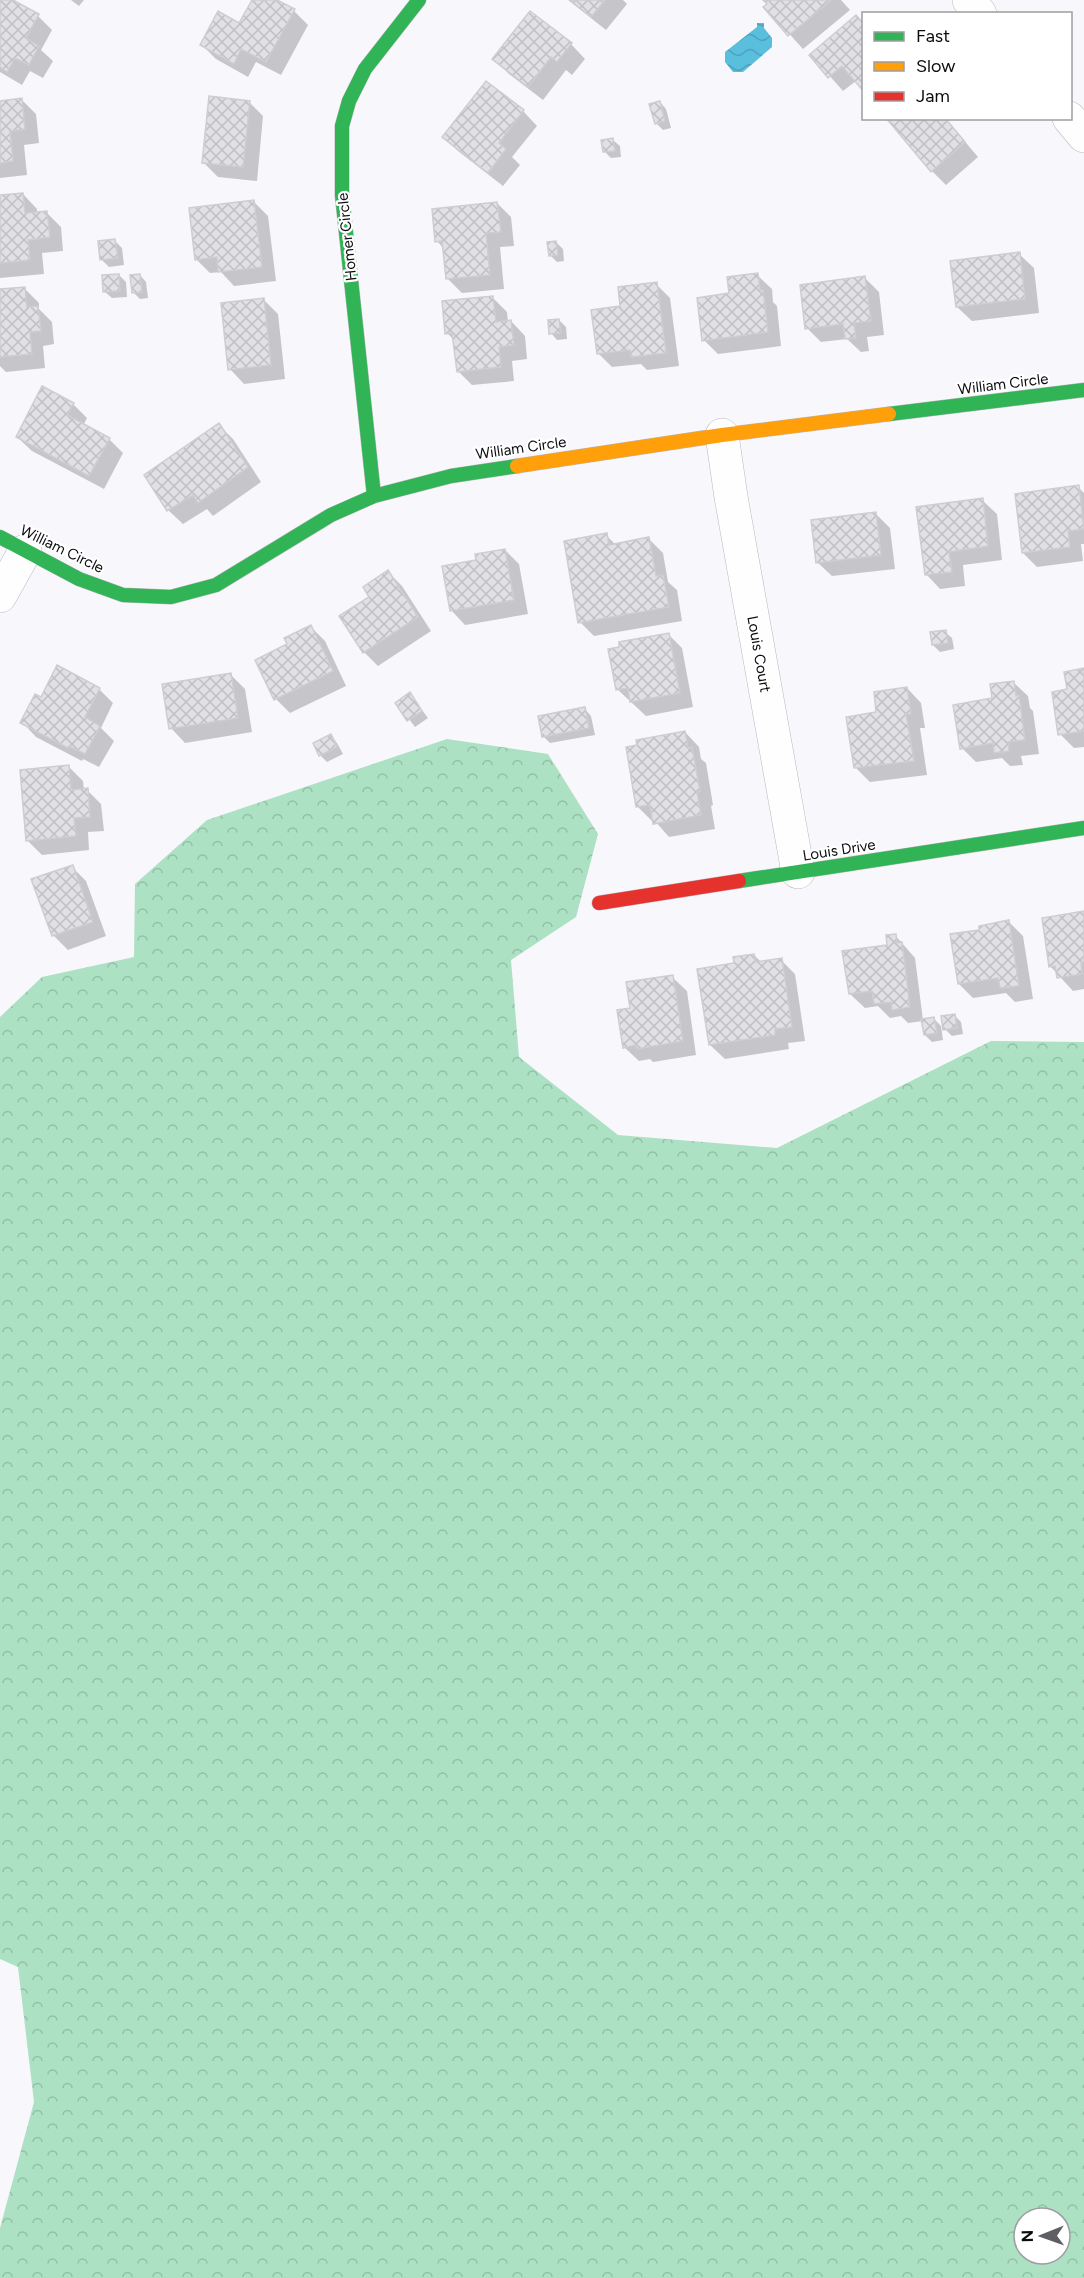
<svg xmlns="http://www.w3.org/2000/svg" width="1084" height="2278" font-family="Figtree,sans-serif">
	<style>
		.forest { fill: url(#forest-crowns); fill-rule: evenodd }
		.water { fill: url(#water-waves) }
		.shadow { fill: #0003 }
		.building { fill: url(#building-cross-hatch); stroke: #cecdd2; stroke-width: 1.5 }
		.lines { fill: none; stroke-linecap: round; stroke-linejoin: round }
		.street-casing { stroke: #bab9bd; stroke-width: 34 }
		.fast-casing { stroke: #bab9bd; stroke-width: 15 }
		.slow-casing { stroke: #bab9bd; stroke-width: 15 }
		.jam-casing { stroke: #bab9bd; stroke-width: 15 }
		.street { stroke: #fefeff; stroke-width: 33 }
		.fast { stroke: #30b455; stroke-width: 14 }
		.slow { stroke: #ff9f0a; stroke-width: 14 }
		.jam { stroke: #e5322d; stroke-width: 14 }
		.labels { text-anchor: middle; stroke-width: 4.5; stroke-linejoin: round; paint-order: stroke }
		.street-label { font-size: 15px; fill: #0c0b0f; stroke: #fff }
	</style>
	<defs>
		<pattern id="forest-crowns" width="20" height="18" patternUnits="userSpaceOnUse" patternTransform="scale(1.5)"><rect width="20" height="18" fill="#ace1c3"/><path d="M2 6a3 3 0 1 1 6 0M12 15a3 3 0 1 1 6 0" fill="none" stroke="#93c0a6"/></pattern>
		<pattern id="water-waves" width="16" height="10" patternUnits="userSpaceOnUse" patternTransform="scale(1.5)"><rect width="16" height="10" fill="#5abedd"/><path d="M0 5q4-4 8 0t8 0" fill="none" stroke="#4da2bc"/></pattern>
		<pattern id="building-cross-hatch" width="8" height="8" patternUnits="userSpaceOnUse" patternTransform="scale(1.5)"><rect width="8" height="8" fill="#e1e0e4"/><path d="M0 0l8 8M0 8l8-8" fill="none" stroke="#c0bfc2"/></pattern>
	</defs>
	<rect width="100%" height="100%" fill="#f8f7fc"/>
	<path class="forest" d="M447 739 548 754 598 834 576 917 511 960 519 1057 618 1135 777 1148 991 1041 1084 1042V2278H0V2228L34 2102 18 1967 0 1959V1017L42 977 134 957 135 884 207 820ZM1024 2218H1060V2254H1024Z"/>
	<path class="water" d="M757 23H764V28L772 38V47L743 72H733L725 62V52L757 27Z"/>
	<path class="shadow" d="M0 0H10L38 16 52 30 41 50 53 61 43 78 30 71 22 85 0 72Z
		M71 0H84L79 6Z
		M254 0H274L294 11 308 25 281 75 256 62 248 77 216 59 202 45 240 25Z
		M568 0H623L627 4 606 30Z
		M765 0H841L850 10 803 49 765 7 769 4Z
		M531 13 571 44 585 59 572 75 566 70 543 100 509 74 494 59Z
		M856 17V81L843 91 811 55Z
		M487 83 523 111 537 126 512 157 520 165 503 186 458 151 444 137Z
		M22 100 36 114 39 143 24 145 27 175 0 178V102Z
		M249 102 263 116 257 181 218 177 204 163Z
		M660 102 666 109 671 128 663 130 656 123Z
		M945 118 978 157 946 185 932 171Z
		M613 140 620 146 621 157 611 158 604 151Z
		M23 194 37 209V213L46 212 61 227 63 251 42 253 44 274 0 278V197Z
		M254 202 268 216 276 281 234 286 221 272 210 273 196 259Z
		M497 203 511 217 514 246 500 247 504 289 462 293 448 279 444 249 437 241Z
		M115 241 122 248 124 265 109 267 102 260Z
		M556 242 563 249 564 261 557 262 550 255Z
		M1019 254 1034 268 1039 313 972 321 957 307Z
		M119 275 126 282 127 297 112 298 105 292Z
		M140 275 146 282 148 298 140 299 133 292Z
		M757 275 772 289 773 302 777 306 781 346 718 354 704 340 731 295Z
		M865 278 879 292 884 335 867 337 869 351 861 352 847 339 821 342 807 328Z
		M656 284 670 298 679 366 647 370 641 364 612 367 598 353 622 307Z
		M24 288 39 303V309L52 322 54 344 43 346 45 368 6 372 0 366V291Z
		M492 297 507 312 508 322 511 321 525 336 527 359 512 361 514 381 472 385 458 371 455 341 447 333Z
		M264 300 278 314 285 379 244 384 230 369Z
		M559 320 566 327 567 339 557 340 551 333Z
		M73 404 87 418 83 426 109 439 123 453 104 489 32 451 17 437Z
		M219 425 233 439 261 482 213 516 207 509 183 524 168 510 146 475Z
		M1078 487 1084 493V544H1081L1083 561 1037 567 1023 553Z
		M982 500 997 514 1002 560 963 565 965 586 940 589 926 574Z
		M875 513 890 528 895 569 832 576 817 562Z
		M606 535 616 545 649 539 663 553 668 582 677 590 682 621 594 636 580 622Z
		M505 550 519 564 528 614 465 625 451 610 478 561Z
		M388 572 402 586 431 631 378 666 364 652 371 597Z
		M311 627 325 641 346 686 290 713 276 699 289 645Z
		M945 632 952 638 954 649 940 652 933 645Z
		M668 634 682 648 693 707 646 716 617 689Z
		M1084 670V747L1074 748 1060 734 1069 691Z
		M231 675 245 689 252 732 185 743 171 728Z
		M1013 682 1028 696 1030 708 1033 711 1039 754 1021 756 1023 765 1010 766 1002 758 976 762 962 748 994 700Z
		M907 688 921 703 925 728H920L927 775 870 782 855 767 878 713Z
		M99 689 113 703 101 728 114 741 99 767 83 759 82 761 36 737 22 722 41 699Z
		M410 694 428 718 415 727 397 703Z
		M585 709 591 716 595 735 550 743 543 736Z
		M685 732 699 747 701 759 706 763 713 805 711 806 715 829 669 837 654 820 652 821 638 807Z
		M331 736 337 743 343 754 327 762 320 755Z
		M69 767 83 781 84 790H87L101 804 104 831 88 832 89 850 42 855 28 841Z
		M72 867 86 881 106 936 68 950 53 935Z
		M1084 913V989L1073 991 1051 967 1043 919Z
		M1009 922 1023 936 1033 999 1015 1002 1006 993 973 998 959 984 981 931Z
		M895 935 915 958 923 1020 934 1019 941 1026 943 1040 932 1042 925 1035 923 1021 908 1023 901 1016 890 1018 878 1006 865 1008 850 994Z
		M754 955 762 963 781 960 795 974 805 1041 788 1043 789 1049 725 1059 710 1045 736 964Z
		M672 977 687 991 696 1055 653 1062 650 1059 639 1061 624 1047 632 1009Z
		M954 1015 961 1022 963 1034 952 1036 945 1029Z"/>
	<path class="building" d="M0 0H13L39 14 26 38 39 46 29 65 15 58 7 72 0 67Z
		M252 0H277L295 9 266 62 241 49 234 64 200 45 218 11 239 23Z
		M570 0H605L591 17Z
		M763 0H831L788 36 763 7 767 4Z
		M530 11 572 43 557 62 551 57 528 87 492 59Z
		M856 15 864 24V92L842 66 828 78 809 55Z
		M486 81 524 110 499 143 506 149 488 173 442 137Z
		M209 96 250 101 243 167 202 163Z
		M22 98 25 129 10 131 13 161 0 163V101Z
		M660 101 665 121 655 124 649 104Z
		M886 118H945L965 142 931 172Z
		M613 138 615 151 603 152 601 140Z
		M23 193 25 213 47 211 50 237 28 240 30 260 0 263V195Z
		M254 200 262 267 218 272 217 257 195 260 189 208Z
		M497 202 501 232 486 233 490 275 446 279 442 241 435 242 432 209Z
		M115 239 118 258 100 260 98 241Z
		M556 241 558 255 549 256 547 242Z
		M1020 252 1025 299 956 307 950 261Z
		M758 273 760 290H763L768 332 702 341 697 298 729 293 727 277Z
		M119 274 120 291 103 292 102 275Z
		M140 274 142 292 132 293 130 275Z
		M865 276 871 321 854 323 856 338 845 339 843 324 805 329 800 285Z
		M657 282 666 353 631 357 630 350 597 354 591 310 620 306 618 287Z
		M25 287 27 307 38 306 41 331 30 332 32 354 0 357V289Z
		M493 296 496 322 511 320 514 345 499 347 501 367 457 372 452 333 445 334 442 301Z
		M264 298 271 365 228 370 221 303Z
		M559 319 561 333 549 334 548 320Z
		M42 386 74 403 67 415 110 438 89 476 16 437Z
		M219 423 248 467 198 503 193 495 167 511 144 475Z
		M1079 485 1084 529 1068 531 1070 547 1022 553 1015 494Z
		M983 498 988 546 949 552 952 572 925 575 916 507Z
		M876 512 881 555 816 563 811 520Z
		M607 533 609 545 649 537 656 576 663 575 669 607 578 623 564 541Z
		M505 549 514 600 450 611 442 566 476 560 475 554Z
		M388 570 418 617 363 653 339 616 369 597 363 587Z
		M311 625 333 671 274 700 255 660 287 644 284 638Z
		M946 630 948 643 932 645 930 632Z
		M669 633 680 693 630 702 628 688 616 690 608 649 619 647V642Z
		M57 665 100 688 85 717 100 726 85 754 69 746 68 748 20 723 35 694 41 697Z
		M1084 668V731L1058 735 1052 692 1067 689 1064 672Z
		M231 673 238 718 169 729 162 684Z
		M1014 681 1016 696 1019 695 1025 740 1008 742 1009 751 994 753 993 743 960 749 953 705 992 698 990 684Z
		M907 687 911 714H906L914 761 854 768 846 717 876 712 874 692Z
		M410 692 422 711 407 721 395 703Z
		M585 707 589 728 542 737 538 716Z
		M685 731 688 748 692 747 700 791 697 792 701 815 653 824 650 805 636 807 626 747 637 745 636 740Z
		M331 734 337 747 319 756 313 743Z
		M69 765 71 790 88 788 90 817 74 818 76 836 26 841 20 770Z
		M73 865 93 922 52 936 31 879Z
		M1084 911V962H1081L1082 974 1057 978 1055 966 1049 967 1042 918Z
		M1009 920 1019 986 1000 988 998 978 958 984 950 934 979 930V926Z
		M896 934 897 943 902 942 910 1007 892 1010 891 1002 874 1004 872 991 849 994 842 951 887 945 886 935Z
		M754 954 756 962 782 958 792 1027 775 1029V1035L709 1045 697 969 734 963 733 957Z
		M673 975 683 1041 637 1049 636 1045 623 1048 617 1010 630 1008 626 982Z
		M955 1014 957 1028 943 1030 941 1016Z
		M934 1017 937 1033 924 1035 921 1019Z"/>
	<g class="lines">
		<defs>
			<path id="street" d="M969 0 980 14
				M1069 118 1084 136
				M722 435 731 497 798 872
				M0 596 25 551"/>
			<path id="fast" d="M889 414 1084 390
				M374 496 342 195V126L349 101 365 69 419 0
				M0 537 79 579 123 595 171 597 216 585 331 515 374 496 451 476 517 466
				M739 881 1084 828"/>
			<path id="slow" d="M517 466 722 435 889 414"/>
			<path id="jam" d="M599 903 739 881"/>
		</defs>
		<use href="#street" class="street-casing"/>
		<use href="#fast" class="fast-casing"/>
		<use href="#slow" class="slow-casing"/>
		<use href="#jam" class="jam-casing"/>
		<use href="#street" class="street"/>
		<use href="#fast" class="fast"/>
		<use href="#slow" class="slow"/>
		<use href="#jam" class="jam"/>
	</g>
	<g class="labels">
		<g class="street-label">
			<text transform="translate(347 237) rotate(-96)" y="5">Homer Circle</text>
			<text transform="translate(1003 384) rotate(-7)" y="5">William Circle</text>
			<text transform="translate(521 448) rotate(-8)" y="5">William Circle</text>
			<text transform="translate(62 549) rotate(26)" y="5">William Circle</text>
			<text transform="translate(759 654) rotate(80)" y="5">Louis Court</text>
			<text transform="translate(839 850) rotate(-9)" y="5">Louis Drive</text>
		</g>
	</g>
	<rect x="862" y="12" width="210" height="108" fill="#ffffff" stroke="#9e9d9f" stroke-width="1.5"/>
	<rect x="874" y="32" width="30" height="9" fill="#30b455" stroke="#9e9d9f" stroke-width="1.5"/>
	<text x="916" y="42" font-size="18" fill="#0c0b0f">Fast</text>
	<rect x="874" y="62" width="30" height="9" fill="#ff9f0a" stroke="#9e9d9f" stroke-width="1.5"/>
	<text x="916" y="72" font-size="18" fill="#0c0b0f">Slow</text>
	<rect x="874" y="92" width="30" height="9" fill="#e5322d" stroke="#9e9d9f" stroke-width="1.5"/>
	<text x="916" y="102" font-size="18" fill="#0c0b0f">Jam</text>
	<g transform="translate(1042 2236) rotate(269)"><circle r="28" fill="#ffffff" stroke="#9e9d9f" stroke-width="1.5"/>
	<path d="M0-4.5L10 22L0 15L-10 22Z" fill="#5f5e62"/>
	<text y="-9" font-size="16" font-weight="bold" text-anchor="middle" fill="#0c0b0f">N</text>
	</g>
</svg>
